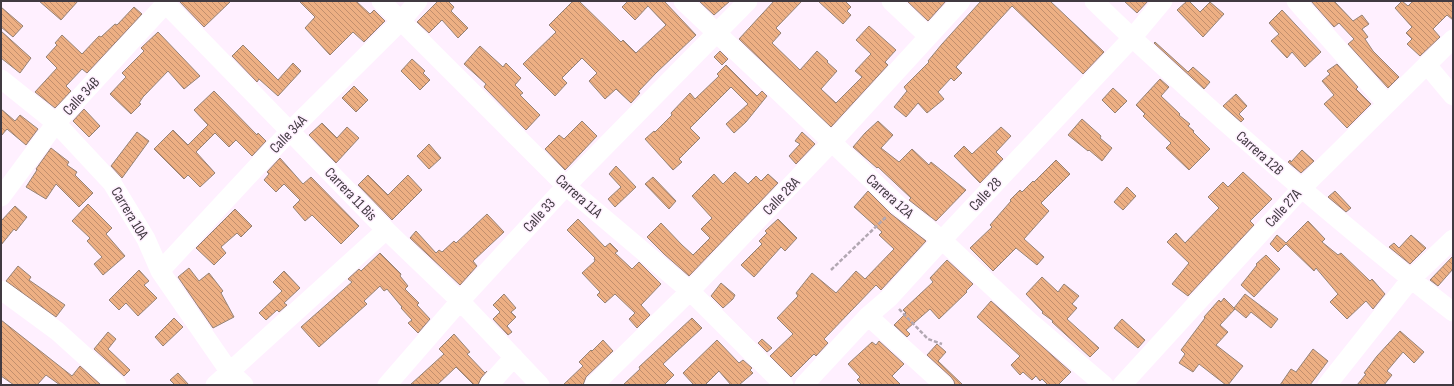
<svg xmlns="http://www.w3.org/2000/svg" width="1454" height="386" font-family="'Sofia Sans Condensed',sans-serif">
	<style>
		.building { fill: url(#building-back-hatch); stroke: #958275 }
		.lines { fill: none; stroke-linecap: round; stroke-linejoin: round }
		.path { stroke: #b2a7b2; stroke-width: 2.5; stroke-dasharray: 4 2; stroke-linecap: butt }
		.minor { stroke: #fff; stroke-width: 19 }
		.labels { text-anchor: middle; stroke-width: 3; stroke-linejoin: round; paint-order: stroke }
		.street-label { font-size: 15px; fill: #413a41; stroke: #fff0ff }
	</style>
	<defs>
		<pattern id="building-back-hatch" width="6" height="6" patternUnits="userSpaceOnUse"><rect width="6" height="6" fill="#edaf83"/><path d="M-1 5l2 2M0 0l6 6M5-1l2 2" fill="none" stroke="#c28f6d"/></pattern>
	</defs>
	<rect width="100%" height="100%" fill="#fff0ff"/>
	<path class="building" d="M39 1H78L61 20Z
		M179 1H231L204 27Z
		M299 1H356L370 14 374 10 385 21 364 42 353 32 330 55 305 28 315 17Z
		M438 1H448L454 7 451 11 468 28 458 38 442 20 429 33 417 22Z
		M573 1H579L621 42 623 40 636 53 666 25 648 6 635 20 622 7 628 1H664L696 35 656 73 638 92 640 93 631 103 616 89 605 99 589 81 597 73 582 58 562 78 567 83 555 96 523 64 556 32 549 25Z
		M699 1H730L714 15Z
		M774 1H802L776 28 781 33 772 43 800 70 817 51 828 61 827 62 837 71 821 89 836 103 862 77 855 71 871 54 856 40 869 26 896 50 885 62 888 65 831 127 739 39Z
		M818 1H845L851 7 847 11 851 15 843 24Z
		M907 1H946L928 21Z
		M981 1H1050L1104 52 1083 74 1012 6 956 67 962 73 954 81 951 78 938 92 944 99 927 113 918 103 906 117 894 107 907 91 904 87 929 62 928 61 942 44Z
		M1124 1H1148L1137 13Z
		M1187 1H1189L1200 12 1210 2 1224 14 1203 37 1177 10Z
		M1311 1H1334L1353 21 1362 15 1369 24 1362 29 1368 37 1365 39 1373 51 1399 77 1388 88 1348 44 1354 39 1339 23 1334 27Z
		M1402 1 1408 6 1413 1H1453V20L1447 15 1433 29 1440 37 1420 56 1407 44 1412 39 1406 33 1412 27 1395 8Z
		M1 7 23 26 13 37 1 27Z
		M134 7 142 14 87 73 82 69 66 86 71 91 55 108 35 92 57 68 46 57 57 45 55 43 62 35 82 54 99 36 101 37 115 24 117 25Z
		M1282 10 1321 52 1305 67 1292 52 1287 58 1271 41 1279 34 1269 23Z
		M1 31 31 58 20 73 1 58Z
		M158 32 200 76 184 89 168 71 143 97 139 103 141 104 131 114 110 94 126 77 122 73 144 51 141 48Z
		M1155 42 1188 72 1193 67 1210 82 1204 89 1154 43Z
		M243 45 278 80 293 63 301 71 278 96 259 79 257 82 232 56Z
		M480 46 503 67 506 63 521 78 515 85 523 93 520 95 540 115 526 130 484 87 486 84 464 64Z
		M720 51 728 59 722 65 714 57Z
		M412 59 425 71 423 73 430 80 420 90 401 71Z
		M1337 64 1358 87 1356 89 1371 104 1347 128 1324 104 1334 95 1322 81 1330 74 1327 71Z
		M726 65 757 96 762 91 767 96 746 122 734 133 726 124 748 104 731 87 690 128 700 138 679 159 682 162 673 170 645 139 654 131 655 132 672 115 671 113 690 93 695 99 719 76 717 74Z
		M1160 79 1169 87 1161 96 1180 114 1179 115 1190 124 1188 126 1194 131 1193 132 1210 149 1189 170 1166 148 1171 143 1143 116 1145 114 1136 105Z
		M354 86 368 100 356 112 342 98Z
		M1113 88 1127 101 1115 113 1102 100Z
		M214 91 257 135 258 133 266 141 252 156 236 140 229 147 215 133 196 152 215 173 200 187 188 175 184 179 154 149 173 130 188 145 208 125 194 110Z
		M1236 94 1247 106 1239 114 1244 119 1241 122 1223 106Z
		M1 109 15 121 20 115 38 129 26 145 7 129 1 136Z
		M84 109 100 126 89 137 73 121Z
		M1082 119 1101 136 1100 138 1112 148 1102 161 1089 150 1088 151 1068 135Z
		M582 121 597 136 565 170 545 149 559 135 564 139Z
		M878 121 893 135 881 148 899 162 912 149 929 165 931 162 966 190 936 221 909 200 911 198 878 167 877 168 853 147 865 133Z
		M322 123 337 138 347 127 359 138 336 163 309 135Z
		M1001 127 1011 136 996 152 1003 159 980 183 954 156 964 146 972 154Z
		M137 132 149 141 122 178 111 166Z
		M802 132 815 144 796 164 789 156 800 144 795 141Z
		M429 144 441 158 429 169 417 156Z
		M51 148 69 162 67 165 77 172 75 175 93 193 79 207 56 184 46 199 26 187 37 170 36 169Z
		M1302 150 1314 161 1301 173 1288 162 1290 160 1291 162Z
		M280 158 303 184 311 177 359 226 341 244 312 215 305 221 293 207 300 200 284 184 276 192 264 180 269 174 267 172Z
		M1056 160 1070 174 1041 203 1049 211 1024 239 1044 257 1037 265 1016 248 993 271 970 248 992 227 990 225 1011 201 1010 200 1020 190 1022 192 1033 181 1034 182Z
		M616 166 636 187 615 207 608 199 621 187 609 174Z
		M735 172 748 184 756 176 761 181 768 174 778 183 689 276 664 254 647 237 661 223 682 245 693 255 710 238 701 229 712 218 692 196 714 174 723 184Z
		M1243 172 1272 199 1250 221 1254 225 1188 296 1172 284 1189 263 1167 242 1176 233 1185 243 1219 208 1208 197 1223 182 1228 187Z
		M368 175 388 195 408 175 422 190 392 220 358 185Z
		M653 177 676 201 669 209 645 184Z
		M1127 187 1136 196 1123 210 1114 202Z
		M868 191 891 214 926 241 881 290 876 285 824 339 828 343 816 356 814 354 791 377 770 356 793 334 777 318 798 296 796 293 812 273 836 293 856 271 865 279 894 249 879 235 882 232 854 207Z
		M1335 191 1351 208 1346 212 1328 197Z
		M88 204 112 228 106 234 125 256 103 275 94 264 102 257 87 241 90 238 72 221Z
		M15 206 27 217 16 231 14 229 1 245V221Z
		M235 209 252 226 241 237 237 233 221 247 226 253 214 265 196 248Z
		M487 214 504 232 473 261 477 266 460 285 410 238 416 231 436 253 439 250 442 252 454 241 456 243Z
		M578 219 605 247 610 243 618 251 615 253 632 269 639 262 661 284 641 305 650 315 637 328 629 319 635 313 615 294 605 303 597 295 600 292 582 273 595 261 594 259 595 258 567 230Z
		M778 219 797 238 785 251 781 247 754 277 741 265 762 244 759 241 767 233 765 231Z
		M1308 221 1325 239 1322 242 1338 255 1341 253 1370 281 1372 279 1385 294 1373 309 1366 301 1347 319 1330 302 1338 294 1316 268 1314 271 1286 244 1278 252 1270 244 1277 235 1286 243Z
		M1411 235 1426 248 1410 264 1389 247 1394 243 1399 248Z
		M380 253 401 274 400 276 408 286 405 289 419 303 417 305 430 319 418 333 408 323 412 320 401 308 402 307 387 289 384 291 380 286 364 301 367 304 319 347 301 327 352 282 348 279 359 269 361 271Z
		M1266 255 1280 269 1254 297 1241 285 1257 265 1256 264Z
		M1453 256V269L1438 286 1430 280Z
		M947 260 973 284 966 291 967 292 939 319 930 309 906 330 910 334 907 337 894 325 906 313 903 310 933 282 930 278Z
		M18 266 31 277 29 280 65 305 56 317 6 281Z
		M189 268 199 281 209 273 223 291 221 293 234 317 213 328 178 277Z
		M139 270 149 281 144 285 157 298 138 316 126 303 119 310 109 300Z
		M284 271 300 288 284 303 287 305 279 312 277 310 266 320 259 313 282 291 273 282Z
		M1042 277 1058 292 1064 284 1079 296 1072 304 1077 308 1067 319 1099 348 1090 357 1052 322 1053 321 1042 313 1043 312 1026 294Z
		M721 283 735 295 733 299 723 308 711 296Z
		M504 294 516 308 511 312 516 317 507 326 512 332 508 335 493 319 500 312 493 305Z
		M1245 294 1278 319 1271 328 1251 312 1246 318 1234 308Z
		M1224 298 1235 309 1220 325 1228 332 1216 345 1243 366 1228 385H1226L1199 364 1193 372 1179 363 1185 354 1181 350 1205 318 1204 317 1219 300 1221 302Z
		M991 301 1071 372 1058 385H1048L1042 379 1040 381 1036 376 1032 380 1023 372 1020 375 1011 365 1020 356 977 317Z
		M174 318 183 327 163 346 155 337Z
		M692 318 702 328 663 364 674 375 664 385H623L640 369 639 367Z
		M1122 319 1145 340 1138 348 1114 328Z
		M1 320 72 376 80 366 101 385H60L46 375 37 385H14L1 376Z
		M1400 331 1424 352 1414 363 1403 352 1387 371 1392 375 1384 385H1357L1366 374 1364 373 1377 356Z
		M108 332 116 339 108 349 130 370 124 376 94 349Z
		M454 334 470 352 467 354 485 373 487 371 481 378 478 385H474L456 367 437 385H410L444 354 439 349Z
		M762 339 772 348 767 352 758 343Z
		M603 340 613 351 586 377 583 385H563L583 366 579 362 591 350 592 351Z
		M717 340 739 363 743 360 752 368 750 370 753 373 739 385H731L719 371 705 385H694L683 373Z
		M879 341 904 364 892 376 901 385H862L857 380 860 377 848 364 872 342 876 345Z
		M937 344 946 352 938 361 963 385H955L954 381 951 377 927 355Z
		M1313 349 1328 361 1310 385H1280L1291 369 1296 372Z
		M178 373 189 385H175L170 380Z"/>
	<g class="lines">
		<path class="path" d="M831 270 887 216
			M899 309 928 339 942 344"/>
		<path class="minor" d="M163 1 386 230 460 301 540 385
			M381 1 566 186 690 291 784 385
			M683 1 898 205 942 240 1029 321 1104 385
			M891 1 928 36
			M1094 1C1136 43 1181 82 1225 122 1299 187 1374 251 1453 312
			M1296 1 1386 103
			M1427 65 1453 96
			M1 79 56 123 112 183 146 239 160 271 229 371 244 385
			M1 197 56 123 168 1
			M160 271 290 131 401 21 418 1
			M1 290 57 331 117 385
			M868 316 944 385
			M215 385 386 230
			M387 385 460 301 566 186 748 1
			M489 385 514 357
			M594 385 690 291 832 142 961 1
			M804 385 868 316 889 298 942 240 1132 38 1163 1
			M1122 385 1301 189 1453 39
			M1327 385 1411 279 1453 239"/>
	</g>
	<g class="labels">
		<g class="street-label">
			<text transform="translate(81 96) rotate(-47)" y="5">Calle 34B</text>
			<text transform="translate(288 134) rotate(-46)" y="5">Calle 34A</text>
			<text transform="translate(1260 153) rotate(42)" y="5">Carrera 12B</text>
			<text transform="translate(351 194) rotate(46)" y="5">Carrera 11 Bis</text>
			<text transform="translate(985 194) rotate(-47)" y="5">Calle 28</text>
			<text transform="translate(579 196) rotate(42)" y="5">Carrera 11A</text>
			<text transform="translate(781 196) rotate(-46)" y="5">Calle 28A</text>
			<text transform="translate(890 196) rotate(42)" y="5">Carrera 12A</text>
			<text transform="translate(1283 208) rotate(-48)" y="5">Calle 27A</text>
			<text transform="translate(130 213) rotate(59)" y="5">Carrera 10A</text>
			<text transform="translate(539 215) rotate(-48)" y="5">Calle 33</text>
		</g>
	</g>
	<rect width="1454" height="386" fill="none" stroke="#413a41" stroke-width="4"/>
</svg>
